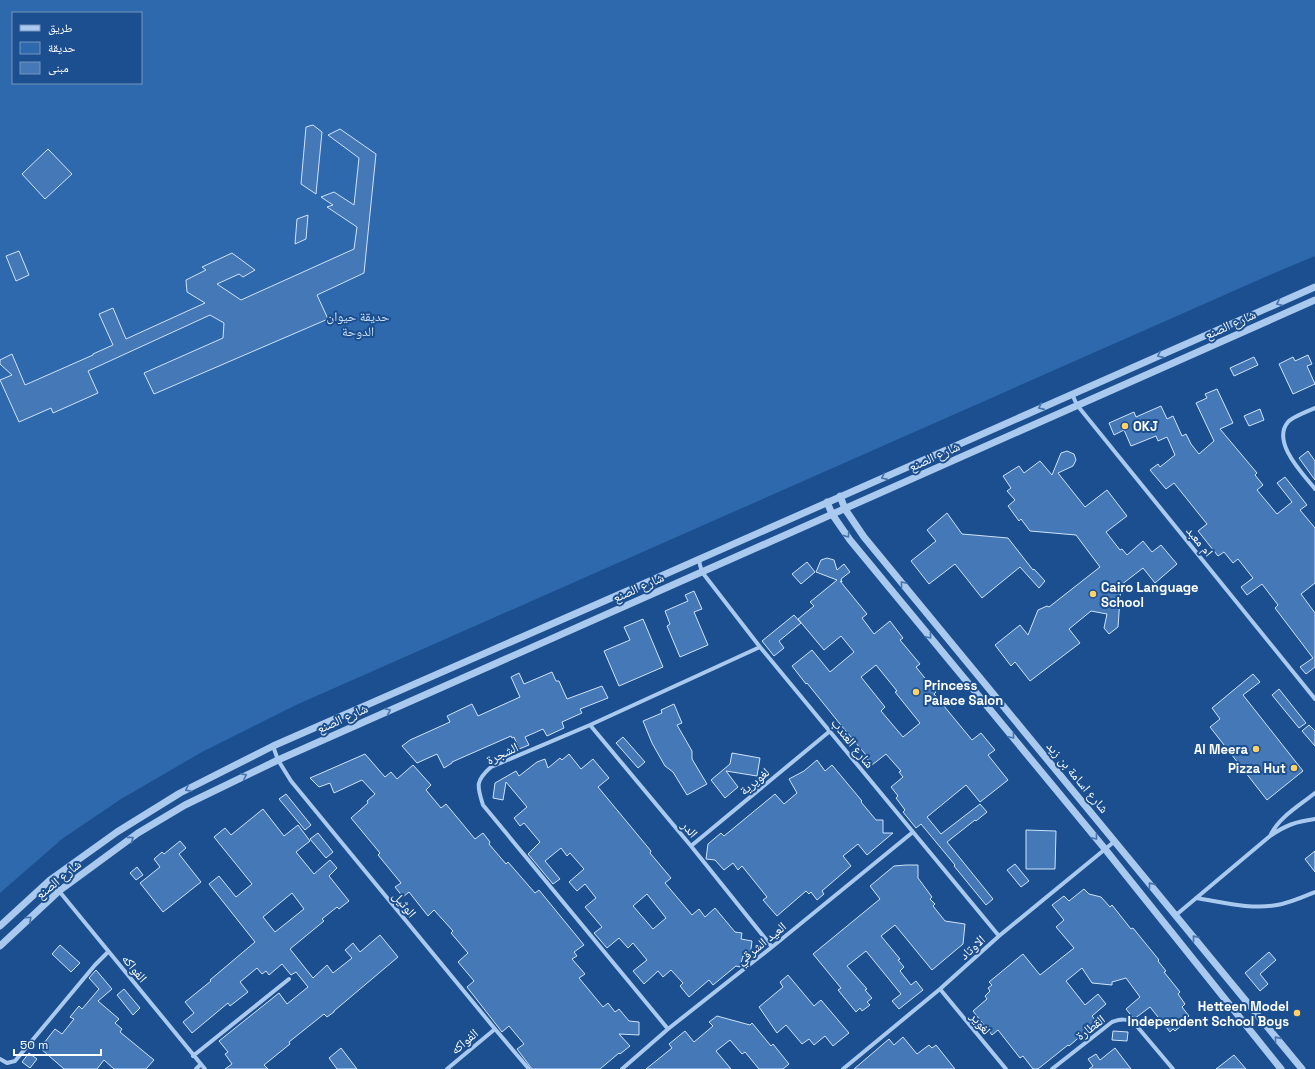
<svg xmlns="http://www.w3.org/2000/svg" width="1315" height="1069" font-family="'Space Grotesk','Noto Naskh Arabic',sans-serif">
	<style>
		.green { fill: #2e69ad; fill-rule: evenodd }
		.building { fill: #4478b7; stroke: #cfe3fa; fill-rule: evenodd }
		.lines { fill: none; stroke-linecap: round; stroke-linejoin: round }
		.minor { stroke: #a9c9ee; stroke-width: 4 }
		.tertiary { stroke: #a9c9ee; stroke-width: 7 }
		.oneway { stroke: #4674ac }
		.poi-dot { fill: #ffd166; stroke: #1b4f8f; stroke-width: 1.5 }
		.labels { text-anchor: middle; stroke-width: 4; stroke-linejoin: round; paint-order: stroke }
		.park-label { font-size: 13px; fill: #cfe3fa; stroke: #1b4f8f }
		.street-label { font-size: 13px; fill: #fff; stroke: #1b4f8f }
		.poi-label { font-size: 13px; font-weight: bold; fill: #fff; stroke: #1b4f8f; text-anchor: start }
	</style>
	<rect width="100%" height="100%" fill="#1b4f8f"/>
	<path class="green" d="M0 0H1315V256L1279 271 296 705 202 752 121 799 62 839 0 893ZM13 13H141V83H13Z"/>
	<path class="building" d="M313 125 322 132 316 194 301 184 306 127Z
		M340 129 376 154 364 273 317 295 328 319 154 394 144 373 223 338 224 323 210 315 88 371 98 393 53 413 51 408 19 422 0 380 12 375 0 364V360L12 354 25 385 93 355V354L113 345 99 314 113 308 126 339 205 303 187 292 186 280 206 270 202 267 232 253 255 270 243 277 239 274 217 284 241 300 354 249 357 227 327 207 333 205 321 197 334 192 354 205 359 158 328 135Z
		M48 149 72 174 45 199 22 174Z
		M308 215 306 239 295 244 297 219Z
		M19 251 29 275 16 281 6 256Z
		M1308 355 1312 364 1307 366 1315 384 1293 394 1279 364 1293 357 1295 361Z
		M1254 357 1258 365 1234 376 1230 368Z
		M1217 389 1233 423 1220 429 1257 473 1255 475 1263 485 1257 490 1277 514 1292 502 1277 483 1285 477 1307 505 1300 510 1315 528V583L1301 594 1315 613V667L1306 674 1300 667 1313 658 1275 608 1278 605 1262 584 1247 595 1241 587 1253 578 1238 559 1233 563 1224 552 1218 556 1198 531 1207 524 1174 483 1166 489 1150 470 1158 464 1160 467 1175 455 1167 437 1158 441 1156 436 1131 446 1124 430 1114 435 1109 423 1134 412 1136 417 1161 406 1167 419 1173 416 1182 436 1186 434 1191 444 1199 454 1214 441 1196 403 1207 398 1205 394Z
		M1260 409 1264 420 1249 426 1244 416Z
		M1067 451 1074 454 1076 460 1073 466 1058 473 1085 507 1107 490 1127 516 1106 532 1120 550 1122 549 1127 555 1143 541 1152 552 1161 545 1177 564 1155 583 1143 568 1121 585 1118 627 1109 634 1104 628 1107 614 1091 611 1069 629 1080 643 1030 681 1015 662 1011 666 995 645 1020 625 1028 635 1038 610 1047 606 1049 607 1100 567 1076 535 1030 531 1021 519 1019 521 1008 506 1015 500 1007 491 1011 488 1003 476 1019 466 1024 473 1040 461 1052 475 1061 453Z
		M1308 451 1315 461V480L1299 458Z
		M947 513 962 534 1008 538 1033 570 1034 569 1045 581 1039 588 1020 567 982 598 955 564 929 584 911 561 936 541 927 530Z
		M827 558 834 560 837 570 844 564 850 572 841 579 842 582 840 581 867 614 862 618 874 634 890 621 903 638 900 640 920 664 916 667 936 692 934 694 972 740 981 733 995 750 988 755 1008 780 980 802 966 785 927 817 941 834 980 804 987 812 976 821 975 820 947 842 993 899 986 905 954 866 955 865 921 824 916 828 903 812 905 810 896 798 898 796 891 787 903 777 899 772 901 771 886 754 872 765 865 756 866 755 840 724 807 683 806 684 792 666 812 650 830 672 854 652 841 636 824 650 798 619 814 606 810 602 837 580 816 572 821 560ZM876 665 897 691 895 692 920 723 903 737 881 711 885 707 861 677Z
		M807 562 815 572 801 584 792 574Z
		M694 591 702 609 694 612 708 645 680 657 667 626 670 624 665 611 688 601 685 595Z
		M794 615 801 623 779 641 784 648 774 656 762 641Z
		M643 619 663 667 619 686 604 651 630 640 624 627Z
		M552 672 556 681H559L567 699 602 686 608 698 580 709 582 713 562 722 564 728 547 736 543 729 525 737 529 745 519 749 514 737 512 738 511 736 452 762V763L444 768 437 754 417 763 402 746 410 740 450 722 447 716 472 704 478 716 520 697 511 677 519 673 524 684Z
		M1253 674 1260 682 1243 695 1303 771 1267 800 1210 727 1220 719 1212 708Z
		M1279 689 1306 723 1299 728 1272 695Z
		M674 704 682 723 677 725 692 751V759L707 784 687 795 673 772 665 766 652 743 643 721 662 713 661 710Z
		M1309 725 1315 731V746L1302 731Z
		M623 737 645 762 638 768 616 743Z
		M732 753 760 758 757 776 726 771 738 787 725 798 711 780 730 764Z
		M365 754 385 777 391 772 397 779 413 765 431 785 426 790 441 808 446 804 475 839 483 833 490 842 489 844 506 864 508 862 535 893 539 890 584 945 574 952 577 956 572 959 585 974 579 978 603 1007 608 1003 615 1012 619 1009 629 1021 639 1022V1035L619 1034 630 1046 620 1054 619 1053 600 1069H532L517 1049 524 1044 509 1026 502 1032 467 987 474 981 458 962 468 953 451 933 453 931 434 910 428 916 409 892 403 897 395 887 401 883 378 855 380 853 351 818 368 803 367 801 375 794 362 780 334 793 330 783 319 787 310 778Z
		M569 754 581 769 593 759 609 778 598 787 651 851 650 853 671 878 665 883 692 915 699 909 705 917 715 908 735 932 742 933 741 939 752 941 750 957 743 956 740 967 736 966 713 985 709 980 689 997 680 986 683 983 671 970 663 977 658 971 644 984 633 971 647 960 633 943 628 948 619 938 607 948 594 933 602 927 585 907 596 898 585 884 577 891 569 882 584 869 570 853 567 856 561 848 545 861 560 879 553 884 528 854 540 842 524 823 520 826 514 818 527 807 506 782 503 800 493 798 495 783 516 771 519 776 537 762 545 759 548 768 560 758 562 760ZM647 894 666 918 653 929 633 906Z
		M817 760 825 771 832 765 862 801 861 802 876 820H883V833H893L867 855 858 844 843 856 851 866 822 891 824 894 817 900 811 892 809 894 806 891 777 916 763 900 767 897 742 866 738 870 733 863 724 870 715 860 706 859 708 844 721 833 724 836 775 794 784 804 797 793 789 779 804 771Z
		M286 794 311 825 305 830 279 799Z
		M263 809 284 836 298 825 310 841 296 852 314 874 330 860 337 868 329 876 349 901 339 909 337 907 322 919 324 921 290 949 313 978 327 965 333 973 347 962 352 958 345 950 353 943 360 952 380 935 398 957 334 1011V1012L327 1017 324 1014 289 1042 290 1044 264 1065 268 1069H225L232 1064 225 1054 228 1052 219 1041 279 993 287 1004 308 987 296 972 291 975 282 964 269 975 266 971 262 974 257 968 240 982 248 992 230 1006 228 1003 192 1033 183 1022 194 1013 185 1002 211 981 210 980 255 942 209 884 219 876 236 897 252 884 214 837 225 828 231 835ZM292 893 304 909 275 932 263 917Z
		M1026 830 1056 831 1055 869H1026Z
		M318 833 333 852 326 858 310 839Z
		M180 841 186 848 179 854 201 882 163 912 140 883 160 867 154 859 162 852 164 854Z
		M1315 851V872L1305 859Z
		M1015 864 1029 881 1021 887 1007 870Z
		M906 865H918V878L932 897 930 899 935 904 933 906 945 921 965 924 963 944 932 970 895 925 881 936 900 959 898 960 904 967 900 971 911 985 916 981 923 990 899 1009 892 1001 901 994 866 951 847 966 867 989 865 990 872 998 867 1002 870 1005 862 1011 860 1008 856 1012 838 990 841 988 813 954 880 899 870 886 894 866Z
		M137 867 143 875 136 880 130 873Z
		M1084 889 1089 894 1101 897 1110 907 1112 905 1131 929 1133 928 1159 960 1158 961 1166 971 1164 972 1180 992 1178 994 1185 1004 1182 1007 1189 1016 1181 1023 1182 1025 1175 1031 1173 1029 1170 1032 1150 1007 1134 1019 1126 1009 1140 997 1126 978 1112 982V985L1092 983 1082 968 1066 981 1085 1005 1098 994 1106 1004 1092 1016 1097 1022 1069 1046 1068 1045 1038 1069H1033L1023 1056 1020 1058 998 1030 992 1035 973 1011 987 999 985 996 990 991 988 988 992 985 989 982 1023 954 1040 975 1074 948 1056 927 1064 920 1052 905 1064 896 1069 901Z
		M60 945 80 963 71 972 52 954Z
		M1269 952 1276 960 1260 974 1268 984 1260 991 1245 973Z
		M96 970 112 989 98 1001 119 1019 115 1023 122 1029 120 1032 154 1060 146 1069H114L104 1060 97 1069H64L40 1048 55 1029 62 1034 74 1019 70 1017 79 1006 82 1009 99 989 89 978Z
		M788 975 814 1006 821 1000 849 1033 833 1046 825 1036 814 1045 809 1039 802 1044 786 1025 777 1033 759 1007 783 987 780 982Z
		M124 989 140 1008 133 1015 117 995Z
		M717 1016 750 1025 752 1023 771 1046 773 1044 789 1064 783 1069H759L745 1052 742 1054 730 1040 716 1051 731 1069H646L672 1048 669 1044 685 1031 694 1042 713 1026 709 1022Z
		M1113 1031 1128 1032 1127 1041 1112 1040Z
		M903 1037 917 1054 929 1045 932 1048 936 1045 955 1069H854L889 1039 894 1045Z
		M341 1048 357 1069H337L329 1058Z
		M1115 1048 1131 1069H1089L1093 1066 1088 1059 1096 1054 1100 1060Z
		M29 1053 37 1059 30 1068 22 1062Z
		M1234 1055 1246 1069H1216Z"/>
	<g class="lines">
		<path class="minor" d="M1072 394 1077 405 1315 699
			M1315 408C1308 411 1292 417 1288 422 1271 442 1303 474 1315 489
			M699 559 700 565 702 572 760 647 999 936
			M590 725 691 846 772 947
			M273 746 278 760 291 781 495 1029 529 1069
			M1270 836C1279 817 1299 806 1315 793
			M691 846 830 731
			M50 880 205 1069
			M1196 898C1222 902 1251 910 1277 905 1290 903 1303 897 1315 892
			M1176 915 1270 836C1286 825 1295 822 1315 819
			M940 989 1006 1069
			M668 1029 483 805C477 786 475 781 491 767L590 725 760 647
			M193 1056 289 979
			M0 1059 7 1063 15 1061 95 965 108 952
			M196 1069 201 1064
			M447 1069 495 1029
			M622 1069 668 1029 772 947 913 832
			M843 1069 940 989 999 936 1115 841
			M1052 1069 1112 1022C1121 1019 1126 1018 1135 1024L1173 1069"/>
		<path class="tertiary" d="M840 496 845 509 864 537 1302 1069
			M827 502 832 514 850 540 1105 849 1281 1069
			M0 926 50 880 117 832 180 793 273 746 634 588 1315 287
			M0 946 59 891 138 833 185 805 278 760 1315 300"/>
	</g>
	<defs><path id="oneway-chevron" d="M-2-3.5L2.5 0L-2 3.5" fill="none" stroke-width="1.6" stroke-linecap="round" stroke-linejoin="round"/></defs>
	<g class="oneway">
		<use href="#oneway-chevron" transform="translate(1279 303) rotate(156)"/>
		<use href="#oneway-chevron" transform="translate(1160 355) rotate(156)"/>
		<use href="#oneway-chevron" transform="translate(1041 407) rotate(156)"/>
		<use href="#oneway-chevron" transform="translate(884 477) rotate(156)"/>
		<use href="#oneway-chevron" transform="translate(847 535) rotate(55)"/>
		<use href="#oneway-chevron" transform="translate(903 584) rotate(-130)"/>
		<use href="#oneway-chevron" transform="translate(929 636) rotate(50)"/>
		<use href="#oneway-chevron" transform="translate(388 711) rotate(-24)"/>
		<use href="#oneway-chevron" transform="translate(1012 736) rotate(50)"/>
		<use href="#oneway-chevron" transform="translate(244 776) rotate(-26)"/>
		<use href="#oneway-chevron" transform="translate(188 789) rotate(153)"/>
		<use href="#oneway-chevron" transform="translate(1095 837) rotate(50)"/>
		<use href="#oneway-chevron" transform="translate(131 839) rotate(-36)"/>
		<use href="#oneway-chevron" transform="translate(1151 885) rotate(-129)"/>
		<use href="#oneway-chevron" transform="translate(29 919) rotate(-43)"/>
		<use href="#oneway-chevron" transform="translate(1195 938) rotate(-129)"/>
		<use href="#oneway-chevron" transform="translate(1277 1039) rotate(-129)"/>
	</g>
	<g class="poi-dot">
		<circle cx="1125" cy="426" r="4"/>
		<circle cx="1093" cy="594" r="4"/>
		<circle cx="916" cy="692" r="4"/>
		<circle cx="1256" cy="749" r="4"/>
		<circle cx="1294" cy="768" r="4"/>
		<circle cx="1297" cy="1013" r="4"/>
	</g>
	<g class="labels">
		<g class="park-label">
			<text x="358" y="321">حديقة حيوان<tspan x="358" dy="15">الدوحة</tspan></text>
		</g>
		<g class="street-label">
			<text transform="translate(1230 324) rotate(-24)" y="5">شارع الصنع</text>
			<text transform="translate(934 456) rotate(-24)" y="5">شارع الصنع</text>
			<text transform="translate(1200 541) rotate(51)" y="5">ام معبد</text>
			<text transform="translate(638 587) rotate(-24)" y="5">شارع الصنع</text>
			<text transform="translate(342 718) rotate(-24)" y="5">شارع الصنع</text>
			<text transform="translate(853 743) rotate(51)" y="5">شارع العندب</text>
			<text transform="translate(502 753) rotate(-26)" y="5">الشجرة</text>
			<text transform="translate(1078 777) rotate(50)" y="5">شارع اسامة بن زيد</text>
			<text transform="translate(754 781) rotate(-40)" y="5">لغويرية</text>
			<text transform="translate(690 829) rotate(50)" y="5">الدر</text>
			<text transform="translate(58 879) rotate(-39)" y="5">شارع الصنع</text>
			<text transform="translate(405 904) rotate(51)" y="5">الوثيل</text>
			<text transform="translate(761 943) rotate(-39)" y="5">العيد الشرقي</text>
			<text transform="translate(972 947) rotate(-42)" y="5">الاوتاد</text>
			<text transform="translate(135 968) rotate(51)" y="5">الفواكه</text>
			<text transform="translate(981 1023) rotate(51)" y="5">لغوير</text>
			<text transform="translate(1090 1027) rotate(-37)" y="5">القطارة</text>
			<text transform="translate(464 1041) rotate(-40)" y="5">الفواكه</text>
		</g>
		<g class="poi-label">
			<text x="1133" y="431">OKJ</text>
			<text x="1101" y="592">Cairo Language<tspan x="1101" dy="15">School</tspan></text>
			<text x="924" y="690">Princess<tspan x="924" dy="15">Palace Salon</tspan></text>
			<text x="1248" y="754" text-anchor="end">Al Meera</text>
			<text x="1286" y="773" text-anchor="end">Pizza Hut</text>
			<text x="1289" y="1011" text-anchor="end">Hetteen Model<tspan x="1289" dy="15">Independent School Boys</tspan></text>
		</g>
	</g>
	<rect x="12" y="12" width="130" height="72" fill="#1b4f8f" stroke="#7695bc"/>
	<rect x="20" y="25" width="20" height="6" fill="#a9c9ee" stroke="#7695bc"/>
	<text x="48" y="32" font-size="12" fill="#ffffff">طريق</text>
	<rect x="20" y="42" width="20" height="12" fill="#2e69ad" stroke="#7695bc"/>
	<text x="48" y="52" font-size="12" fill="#ffffff">حديقة</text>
	<rect x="20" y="62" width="20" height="12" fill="#4478b7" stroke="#7695bc"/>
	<text x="48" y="72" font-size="12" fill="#ffffff">مبنى</text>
	<path d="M14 1049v6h87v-6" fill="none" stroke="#ffffff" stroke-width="2"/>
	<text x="20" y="1049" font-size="12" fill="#ffffff" stroke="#1b4f8f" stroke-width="3" paint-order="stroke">50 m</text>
</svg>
